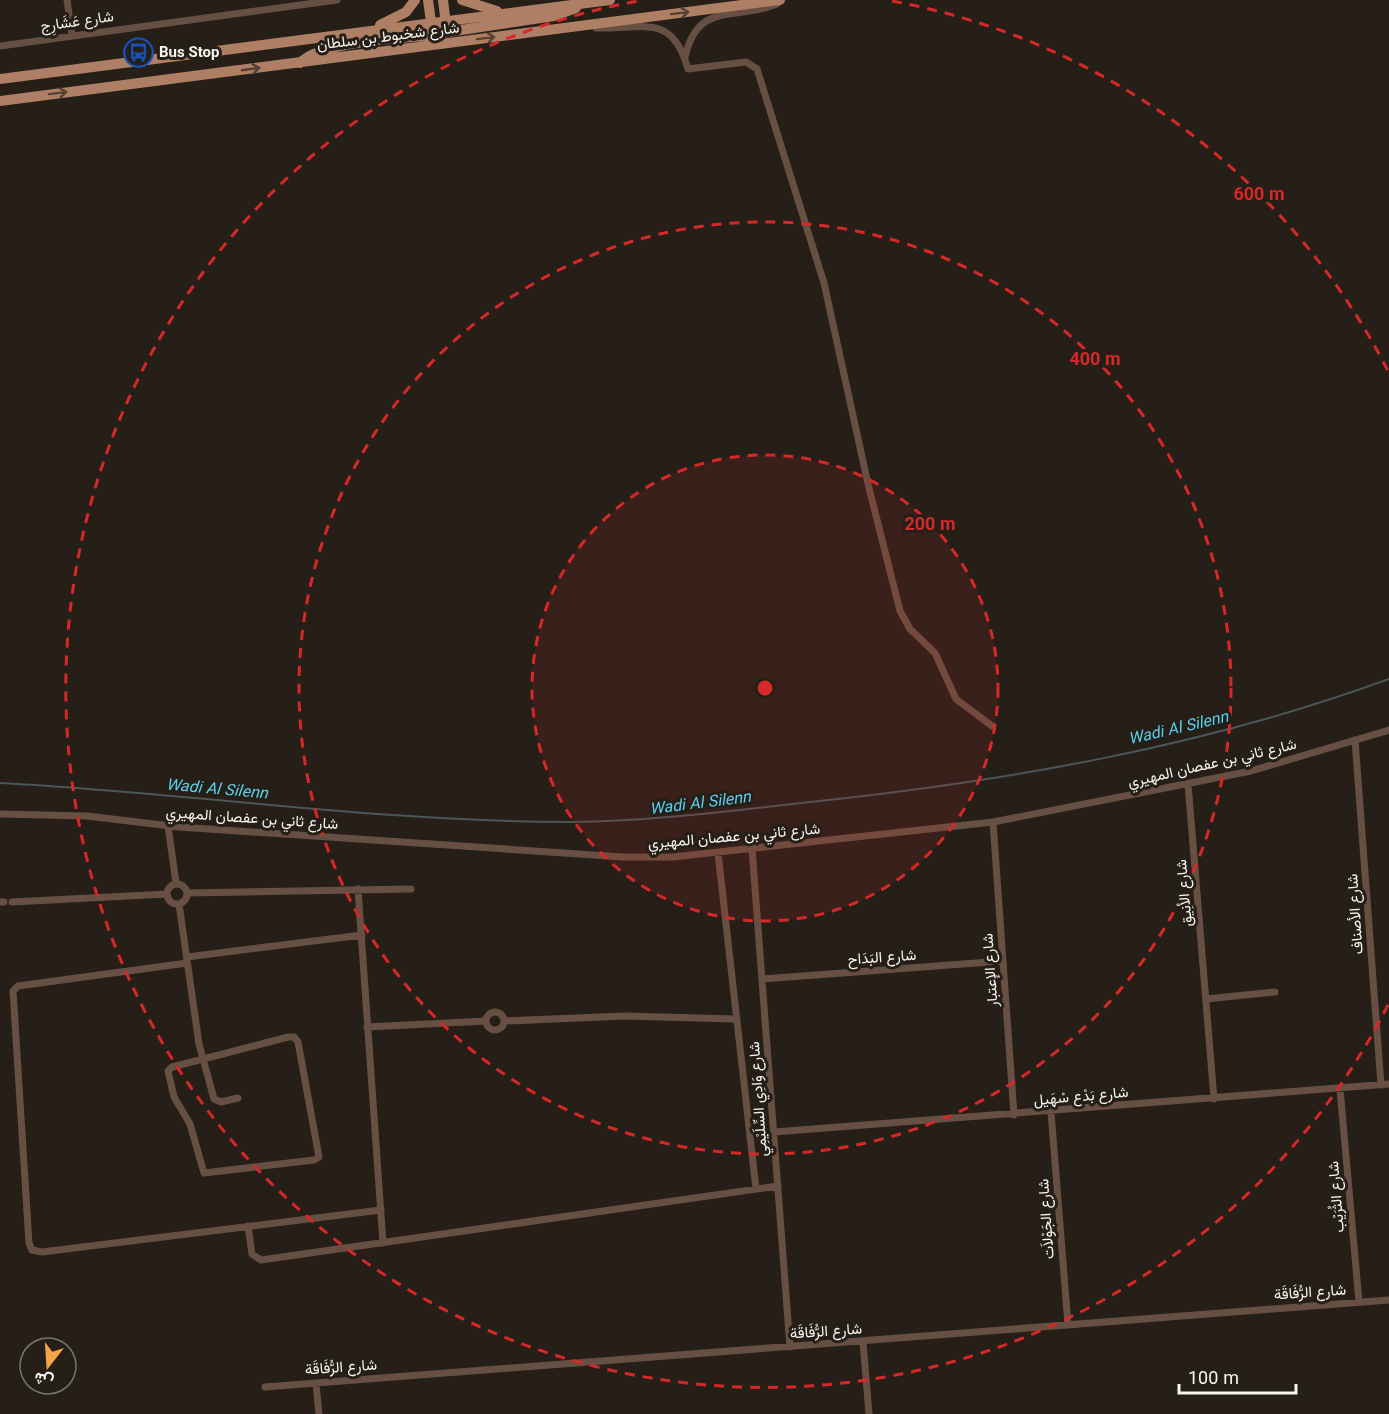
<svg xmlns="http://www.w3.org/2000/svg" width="1389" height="1414" font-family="Georgia,Vazirmatn,serif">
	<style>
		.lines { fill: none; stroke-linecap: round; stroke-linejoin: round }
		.stream { stroke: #4a5658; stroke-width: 2 }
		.minor { stroke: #674f43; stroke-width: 7 }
		.primary { stroke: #ae7e65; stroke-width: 10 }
		.oneway { stroke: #554033 }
		.ring { fill: none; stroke: #d62828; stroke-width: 3; stroke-dasharray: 10 8 }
		.labels { text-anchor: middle; stroke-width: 6; stroke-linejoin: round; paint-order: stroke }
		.street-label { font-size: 15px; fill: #f8f4ef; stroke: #251f18 }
		.poi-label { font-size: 15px; font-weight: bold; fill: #f8f4ef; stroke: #251f18; text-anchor: start }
		.water-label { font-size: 16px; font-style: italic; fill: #5ad0ee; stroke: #251f18 }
		.centre { fill: #d62828; stroke: #251f18; stroke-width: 3 }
		.ring-label { font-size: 18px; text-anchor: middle; font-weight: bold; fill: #d62828; stroke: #251f18; stroke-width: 6; stroke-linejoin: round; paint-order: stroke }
	</style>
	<rect width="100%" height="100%" fill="#251f18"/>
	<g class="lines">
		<path class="stream" d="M0 783C190 793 380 822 571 822 651 821 730 811 810 802 1007 781 1203 747 1389 679"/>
		<path class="minor" d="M67 0 72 35
			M596 28C642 30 672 11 688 69L746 62 757 69 824 283 868 484 900 611 910 629 935 653 956 699 992 726
			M0 46 337 0
			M685 57C698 0 736 21 777 4
			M1355 740 1381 1085
			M1188 784 1214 1099
			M0 814 87 816 179 827 623 857H673L993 822 1251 771 1389 730
			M993 822 1014 1115
			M168 826 176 883
			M752 849 790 1347
			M718 853 756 1189
			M167 894a10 10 0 1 1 20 0a10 10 0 1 1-20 0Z
			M358 889 383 1243
			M188 893 411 889
			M0 902H4
			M12 902 167 894
			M179 904 199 1044 214 1099 221 1102 238 1098
			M187 957 362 935
			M187 963 18 986 13 991 29 1243 32 1250 42 1252 381 1210
			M762 979 1003 961
			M1206 999 1275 992
			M486 1021a9 9 0 1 1 18 0a9 9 0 1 1-18 0Z
			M505 1021 625 1016 734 1019
			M367 1027 486 1021
			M288 1037H294L298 1042 319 1157 314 1160 204 1173 190 1124 174 1097 168 1071 172 1067Z
			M1340 1089 1359 1302
			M1051 1112 1068 1325
			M774 1132 1389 1084
			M248 1226 252 1254 261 1260 778 1186
			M863 1342 869 1414
			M316 1383 319 1414
			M265 1387 1389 1300"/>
		<path class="primary" d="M428 0 432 29
			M443 0 446 25
			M462 0 497 11
			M380 25 406 12 415 0
			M433 45 441 33 554 16 576 8
			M300 63C321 41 400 39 432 35L441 29
			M0 79 610 0
			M0 101 780 0"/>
	</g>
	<defs><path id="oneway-shaft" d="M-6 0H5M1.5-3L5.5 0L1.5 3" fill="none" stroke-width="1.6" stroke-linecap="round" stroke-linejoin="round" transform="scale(1.5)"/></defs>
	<g class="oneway">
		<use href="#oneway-shaft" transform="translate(680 13) rotate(-7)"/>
		<use href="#oneway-shaft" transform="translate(486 38) rotate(-7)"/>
		<use href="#oneway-shaft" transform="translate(251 69) rotate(-8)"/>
		<use href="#oneway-shaft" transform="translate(58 93) rotate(-7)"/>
	</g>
	<circle cx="765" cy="688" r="233" fill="#d62828" fill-opacity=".12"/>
	<g class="ring">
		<circle cx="765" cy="688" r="233"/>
		<circle cx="765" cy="688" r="466"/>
		<path d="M1388 1005A699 699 0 1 1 638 1M892 1A699 699 0 0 1 1388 371"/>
	</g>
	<defs>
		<symbol id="bus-ring" viewBox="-11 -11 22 22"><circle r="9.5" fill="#251f18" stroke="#1a4fb4" stroke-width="1.5"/><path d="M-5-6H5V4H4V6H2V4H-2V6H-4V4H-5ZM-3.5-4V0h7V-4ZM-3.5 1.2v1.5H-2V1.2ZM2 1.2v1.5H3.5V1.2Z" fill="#1a4fb4"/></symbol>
	</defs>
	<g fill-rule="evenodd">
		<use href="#bus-ring" x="122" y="36" width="33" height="33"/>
	</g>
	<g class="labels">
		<g class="street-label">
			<text transform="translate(77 21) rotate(-8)" y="5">شارع عَشَارِج</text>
			<text transform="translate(388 36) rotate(-7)" y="5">شارع شخبوط بن سلطان</text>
			<text transform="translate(1212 763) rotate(-13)" y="5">شارع ثاني بن عفصان المهيري</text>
			<text transform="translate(252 818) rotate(4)" y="5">شارع ثاني بن عفصان المهيري</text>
			<text transform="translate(734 836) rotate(-5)" y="5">شارع ثاني بن عفصان المهيري</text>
			<text transform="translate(1184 893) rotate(-95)" y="5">شارع الأنِيق</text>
			<text transform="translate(1355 914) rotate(-94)" y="5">شارع الأصناف</text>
			<text transform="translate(882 957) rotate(-4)" y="5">شارع البَدَاح</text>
			<text transform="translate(990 970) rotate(-94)" y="5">شارع الإعتبار</text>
			<text transform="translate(1081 1096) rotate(-5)" y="5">شارع بَدْع سْهَيل</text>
			<text transform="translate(758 1099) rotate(-94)" y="5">شارع وَادِي السِّلَيْمِي</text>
			<text transform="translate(1336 1197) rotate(-95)" y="5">شارع الثُرَيْب</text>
			<text transform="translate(1046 1219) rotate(-94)" y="5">شارع الجَوْلاَت</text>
			<text transform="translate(1310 1292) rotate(-4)" y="5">شارع الرُّفَاقَة</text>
			<text transform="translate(826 1331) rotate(-4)" y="5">شارع الرُّفَاقَة</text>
			<text transform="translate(341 1367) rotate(-4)" y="5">شارع الرُّفَاقَة</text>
		</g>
		<g class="poi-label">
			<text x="159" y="57">Bus Stop</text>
		</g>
		<g class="water-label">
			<text transform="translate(1178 727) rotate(-13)" y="6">Wadi Al Silenn</text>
			<text transform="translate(217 788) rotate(5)" y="6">Wadi Al Silenn</text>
			<text transform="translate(700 802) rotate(-7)" y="6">Wadi Al Silenn</text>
		</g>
	</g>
	<circle cx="765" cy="688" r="9" class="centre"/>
	<g class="ring-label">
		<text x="1259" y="200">600 m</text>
		<text x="1095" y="365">400 m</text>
		<text x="930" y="530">200 m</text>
	</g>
	<g transform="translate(48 1366) rotate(197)"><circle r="28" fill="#251f18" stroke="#79746e" stroke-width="1.5"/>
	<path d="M0-4.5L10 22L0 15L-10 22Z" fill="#f5a345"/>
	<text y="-9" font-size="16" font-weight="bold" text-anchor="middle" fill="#f8f4ef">ش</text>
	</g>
	<path d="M1179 1384v9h117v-9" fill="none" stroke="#f8f4ef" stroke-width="3"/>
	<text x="1188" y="1384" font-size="18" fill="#f8f4ef" stroke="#251f18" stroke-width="4.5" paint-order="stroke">100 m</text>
</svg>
